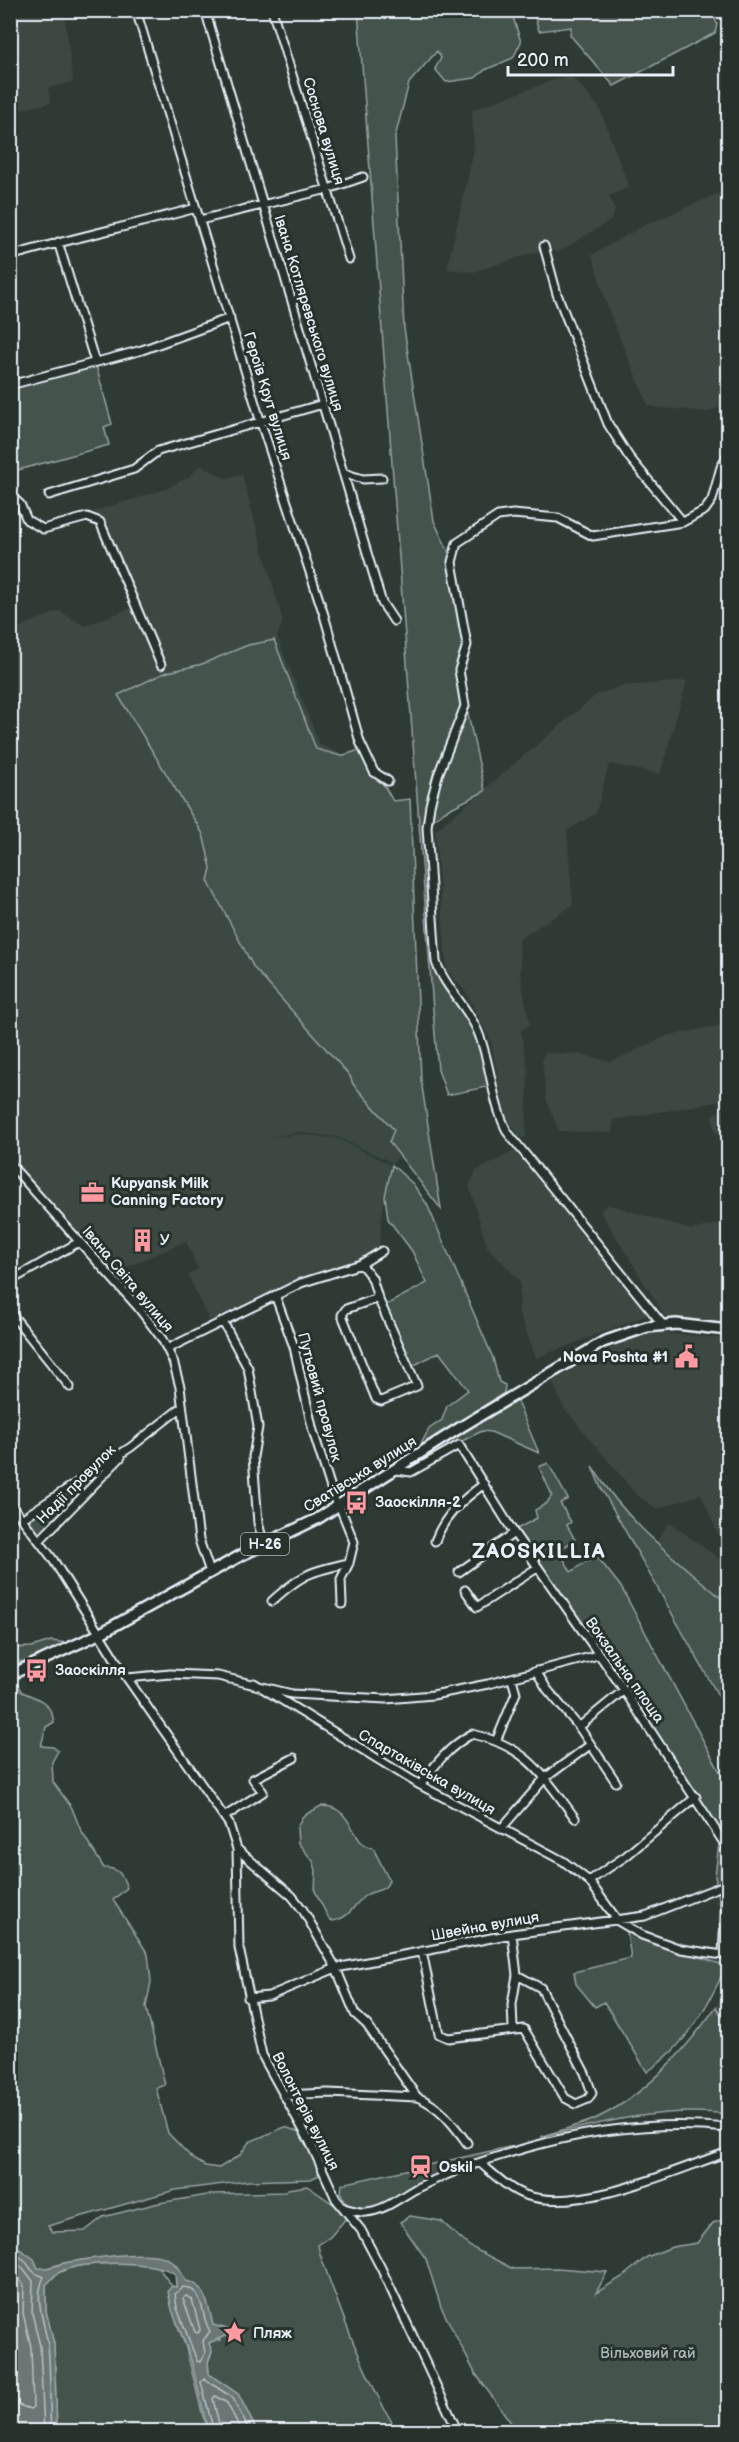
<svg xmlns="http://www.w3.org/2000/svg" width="739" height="2442" font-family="'Balsamiq Sans',sans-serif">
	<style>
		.built { fill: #3b4843 }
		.green { fill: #45524e; stroke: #96a2a3; stroke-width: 1.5 }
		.water { fill: #6b7775; stroke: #9da8a9; stroke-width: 1.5 }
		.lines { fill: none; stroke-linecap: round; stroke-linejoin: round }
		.shore { stroke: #b6c0c4; stroke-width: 1.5 }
		.minor-casing { stroke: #e8f1f8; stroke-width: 11 }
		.major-casing { stroke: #e8f1f8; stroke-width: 14 }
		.minor { stroke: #26332d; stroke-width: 7 }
		.major { stroke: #26332d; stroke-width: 9 }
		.labels { text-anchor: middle; stroke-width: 6; stroke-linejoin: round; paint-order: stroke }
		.shield { fill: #26332d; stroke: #aeb8bb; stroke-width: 1.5 }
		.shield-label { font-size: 14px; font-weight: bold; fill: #e8f1f8 }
		.street-label { font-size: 15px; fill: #e8f1f8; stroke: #26332d }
		.poi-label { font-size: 15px; font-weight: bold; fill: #e8f1f8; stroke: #26332d; text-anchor: start }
		.park-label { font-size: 15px; fill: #afb9bc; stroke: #26332d }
		.district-label { font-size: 21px; font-weight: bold; letter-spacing: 1.5px; fill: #e8f1f8; stroke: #26332d }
	</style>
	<rect width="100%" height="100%" fill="#2e3b35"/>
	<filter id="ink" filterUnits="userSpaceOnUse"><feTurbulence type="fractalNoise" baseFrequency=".0167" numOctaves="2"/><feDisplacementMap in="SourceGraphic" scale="12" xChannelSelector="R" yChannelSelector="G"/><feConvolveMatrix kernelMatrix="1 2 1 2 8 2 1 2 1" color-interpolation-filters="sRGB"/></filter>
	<g filter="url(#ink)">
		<path class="built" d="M11 10 64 11 73 82 48 88 51 103 19 110 14 83H11Z
			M570 74 599 107 629 187 609 196 615 210 611 220 557 253 549 248 473 272 447 269 474 150 472 110Z
			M728 189V404L708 412 654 407 648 405 610 315 592 255 637 229Z
			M200 465 225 478 242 475 283 622 277 637 320 745 354 759 411 1138 393 1163 340 1138 299 1132 266 1138 300 1134 339 1139 391 1165 383 1208 379 1247 355 1262 288 1285 209 1321 188 1275 198 1269 186 1241 109 1275 11 1161 10 615 17 628 59 611 85 626 136 606 95 511 166 489 190 476Z
			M687 681 660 774 609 764 596 813 567 831 573 905 519 939 521 979 530 1024 521 1030 528 1071 526 1137 517 1138 514 1127 508 1125 503 1108 492 1044 466 992 447 971 435 831 596 695 621 686Z
			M728 1024V1100L613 1120 612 1133 559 1131 547 1102 542 1058 545 1053 579 1054 611 1062 666 1036Z
			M728 1107V1138L727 1131 715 1133 712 1115Z
			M514 1151 650 1314 536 1358 519 1313 520 1281 487 1246 469 1186 476 1171Z
			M608 1204 691 1230 728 1222V1325L666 1318 600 1211Z
			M654 1332 728 1339V1544L717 1532 701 1494 656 1509 635 1493 564 1408 552 1381 632 1337Z
			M669 1522 728 1565V1607L651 1551Z
			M728 1978V2024L716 2007Z"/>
		<path class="green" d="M358 11H511L521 42 513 58 485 70 475 78 446 82 435 69 441 58 437 51 409 83 395 137 404 328 434 521 451 557 467 645 458 669 485 791 445 811 428 824 436 962 471 1018 491 1086 447 1095 438 1070 433 1009Z
			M533 11H712L717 24 715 33 614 86 570 35 571 27 539 31Z
			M95 362 112 424 104 427 109 445 11 472V385Z
			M274 640 316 749 341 756 363 749 393 801 410 799 421 1080 441 1209 389 1142 394 1130 353 1084 350 1076 254 968 208 881 211 868 203 834 118 695 164 673 202 664 248 645Z
			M392 1165 413 1184 427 1204 493 1358 499 1382 505 1385 504 1393 419 1448 429 1429 442 1420 447 1406 468 1390 439 1352 411 1367 382 1307 427 1283 412 1251 388 1219 385 1196Z
			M515 1397 539 1453 491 1432 482 1431 418 1463H414Z
			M131 1447 40 1540 23 1518Z
			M548 1463 568 1499 560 1503 571 1522 567 1525 575 1540 559 1550 571 1572 596 1555 621 1587 728 1787V1957L723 1955 722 1916 715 1876 720 1835 513 1531 537 1518 535 1510 547 1503 552 1495 539 1467Z
			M592 1466C629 1526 676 1559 728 1604V1713L600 1486Z
			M51 1641 68 1643 29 1661 11 1662V1648L32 1647Z
			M11 1679 14 1680 22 1692C39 1699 51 1702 54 1722L46 1727 41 1746 53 1747 58 1751 52 1762 53 1782 72 1808 81 1831 104 1868C119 1868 122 1874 127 1888L113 1900 148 1954 151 1982 146 2007 165 2085 156 2088 168 2133 192 2158 205 2166 219 2168 240 2155 249 2142 285 2127 305 2134 319 2175 311 2179 248 2181 175 2190 48 2226 52 2232 85 2231 103 2217 159 2203 214 2194 285 2192 288 2189 307 2186 349 2215 330 2237 318 2245 320 2254C342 2315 364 2376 397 2431H257L238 2394 209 2374 208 2362 212 2352 208 2343 212 2339 220 2340 175 2264C132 2260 89 2253 47 2268L46 2284C51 2281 55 2274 60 2272 82 2261 137 2262 158 2267L172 2286 169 2293 174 2315 186 2348 203 2417 211 2431H57L54 2344 46 2311V2285L13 2251 11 2253Z
			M321 1806C355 1805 350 1846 373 1848L389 1880C385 1893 375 1889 366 1895 352 1905 353 1916 333 1921L329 1919 315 1891 316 1870 313 1861 298 1843 297 1827 303 1816Z
			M627 1932 726 1966C708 2007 686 2046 647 2072L604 2002 595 2007 576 1984 574 1972 631 1958Z
			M716 2007 728 2024V2114C665 2106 603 2122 541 2137 557 2131 574 2127 590 2121 644 2098 683 2053 716 2007Z
			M542 2144 483 2158 370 2209 348 2205 341 2194 342 2184 509 2147Z
			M410 2216 441 2221 469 2246 513 2269 557 2268 607 2272 596 2293 622 2277 647 2257 672 2247 697 2243 713 2223 728 2218V2431H517L475 2373 441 2307 426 2259 400 2222Z
			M10 2371 12 2376 14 2431H11Z"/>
		<path class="water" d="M20 2249 34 2259 38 2268C49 2270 60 2263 70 2262 93 2258 143 2250 164 2257 175 2261 181 2272 186 2281 206 2283 209 2309 213 2325L231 2330 232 2333 209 2343 212 2352 208 2362 209 2374 238 2394 257 2431H208L190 2356 172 2310 168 2291 172 2286 176 2287 175 2274C156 2260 81 2260 60 2272 55 2274 50 2281 46 2285V2311L54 2344 57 2431H14L10 2256 13 2251Z"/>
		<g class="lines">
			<path class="shore" d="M10 2257C29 2255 24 2265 35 2273 38 2275 41 2275 44 2277 33 2299 45 2323 48 2346 51 2374 49 2403 51 2432
				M10 2264H17L23 2268 33 2281 32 2313 40 2346 44 2432
				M10 2273 16 2274 24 2286 23 2313 31 2347 33 2407 30 2409 10 2402
				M183 2287C206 2289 200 2317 210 2331L203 2341 205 2353 200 2362 197 2361 177 2308 175 2294Z
				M186 2296 192 2299 200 2330 198 2333 195 2332 183 2298Z
				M214 2432 201 2382 204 2379 233 2398 250 2432
				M221 2432 213 2399 215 2396 227 2403 242 2432"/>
			<defs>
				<path id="minor" d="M136 10 261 423 324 615 360 742 374 772 388 781
					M205 10 382 603 394 621
					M272 10 349 259
					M200 220 328 189 363 177
					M58 242 95 362
					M544 246 557 294 608 424 629 457 683 522
					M10 256C72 238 134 225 196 208
					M10 385 142 350 230 318
					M343 473 363 479 382 478
					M10 495 20 504 27 520 43 529 87 517 100 522 161 665
					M49 495 134 469 158 451 323 404
					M10 1164 137 1306 162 1339 173 1361 180 1387 199 1540 210 1572
					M361 1264 372 1278 378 1298 417 1386 381 1401 376 1399 342 1315 346 1309 378 1298
					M10 1281 79 1242
					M275 1295 294 1347 313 1431 337 1507
					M10 1312 70 1387
					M223 1322 248 1368 258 1427 253 1457 258 1523 264 1545
					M663 1325 508 1133C491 1102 492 1066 478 1032 468 1007 445 988 436 962L427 827 430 805 438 775 465 706 459 670 467 645 452 562 457 543 498 516 513 514 558 518 593 536 683 522 705 510 712 500 721 467 728 454
					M167 1349 301 1283 361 1264 382 1251
					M397 1470 411 1472 459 1445 514 1533 624 1690 728 1849
					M10 1503 52 1558 127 1678 229 1824 237 1849 239 1948 262 2055 310 2142 336 2199 361 2230 381 2268 458 2432
					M339 1505 354 1542 349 1563 341 1579 342 1604
					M23 1518 131 1447 182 1407
					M40 1540 121 1457
					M435 1541C445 1515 462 1500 484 1484
					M459 1572 514 1533
					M465 1590 477 1607 537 1568
					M272 1601C302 1574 311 1571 349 1563
					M536 1671 547 1689 579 1727 616 1782
					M127 1678 170 1674 218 1676 292 1694 386 1699 433 1695 488 1684 598 1655
					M254 1683 420 1785 563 1861 589 1881 618 1921 642 1935 681 1949 723 1955 728 1856
					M579 1727 624 1690
					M497 1739 516 1693 512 1679
					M420 1785C435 1765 449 1746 472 1734 527 1746 543 1775 575 1818
					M224 1817 263 1792 253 1779 294 1758
					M501 1829 545 1778 590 1745
					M237 1849 292 1896 303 1910 336 1968 355 2014 367 2025 417 2097C440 2106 453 2124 467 2143
					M589 1881 626 1856 696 1797
					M512 1934 517 1975 512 2004 513 2028
					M422 1951 439 2034 448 2038 524 2029 565 2098 576 2104 588 2099 592 2093 585 2073 546 1998 541 1988 517 1975
					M248 1998 269 1996 336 1968 512 1934 645 1916 727 1884
					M283 2095 328 2093 417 2097
					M480 2163C494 2174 508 2189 525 2195 580 2214 675 2170 728 2152
					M344 2208C351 2210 359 2213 366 2212 385 2211 403 2195 419 2187 452 2171 491 2158 526 2148 593 2129 660 2121 728 2128"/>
				<path id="major" d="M10 1675 99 1634 240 1556 317 1519 461 1427 603 1342 647 1327 676 1324 728 1330"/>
			</defs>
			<use href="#minor" class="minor-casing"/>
			<use href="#major" class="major-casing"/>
			<use href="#minor" class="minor"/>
			<use href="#major" class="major"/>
		</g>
	</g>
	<defs>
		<symbol id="office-bare" viewBox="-9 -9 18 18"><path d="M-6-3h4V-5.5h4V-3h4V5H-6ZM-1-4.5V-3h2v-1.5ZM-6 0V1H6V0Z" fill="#ff9aa2" stroke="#26332d" stroke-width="2.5" paint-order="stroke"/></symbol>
		<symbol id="building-bare" viewBox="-9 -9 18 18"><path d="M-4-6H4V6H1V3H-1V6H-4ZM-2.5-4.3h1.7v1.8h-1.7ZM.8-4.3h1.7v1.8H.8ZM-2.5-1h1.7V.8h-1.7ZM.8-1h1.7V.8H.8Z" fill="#ff9aa2" stroke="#26332d" stroke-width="2.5" paint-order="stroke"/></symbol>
		<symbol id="civic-bare" viewBox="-9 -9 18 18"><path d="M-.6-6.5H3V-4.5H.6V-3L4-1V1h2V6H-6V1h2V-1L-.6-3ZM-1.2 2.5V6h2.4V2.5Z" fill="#ff9aa2" stroke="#26332d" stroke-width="2.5" paint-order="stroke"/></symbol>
		<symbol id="bus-bare" viewBox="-9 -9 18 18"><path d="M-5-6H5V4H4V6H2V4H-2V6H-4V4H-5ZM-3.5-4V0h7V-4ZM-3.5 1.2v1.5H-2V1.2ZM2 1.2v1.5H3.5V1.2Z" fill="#ff9aa2" stroke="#26332d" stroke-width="2.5" paint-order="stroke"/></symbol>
		<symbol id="station-bare" viewBox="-9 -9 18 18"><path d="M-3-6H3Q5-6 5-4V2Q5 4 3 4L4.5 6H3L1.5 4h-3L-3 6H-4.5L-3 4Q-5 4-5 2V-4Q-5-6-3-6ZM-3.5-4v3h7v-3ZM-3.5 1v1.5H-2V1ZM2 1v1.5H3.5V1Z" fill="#ff9aa2" stroke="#26332d" stroke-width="2.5" paint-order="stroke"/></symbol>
		<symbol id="sight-bare" viewBox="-9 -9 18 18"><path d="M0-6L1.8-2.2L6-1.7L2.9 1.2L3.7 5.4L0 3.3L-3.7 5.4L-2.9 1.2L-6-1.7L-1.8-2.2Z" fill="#ff9aa2" stroke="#26332d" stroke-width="2.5" paint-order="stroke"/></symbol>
	</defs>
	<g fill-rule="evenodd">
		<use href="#office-bare" x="76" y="1176" width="33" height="33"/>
		<use href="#building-bare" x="126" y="1224" width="33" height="33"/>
		<use href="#civic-bare" x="670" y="1340" width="33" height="33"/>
		<use href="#bus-bare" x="340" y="1486" width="33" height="33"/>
		<use href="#bus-bare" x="20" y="1654" width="33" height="33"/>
		<use href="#station-bare" x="404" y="2150" width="33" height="33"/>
		<use href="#sight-bare" x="218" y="2316" width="33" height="33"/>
	</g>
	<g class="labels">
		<rect class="shield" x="241" y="1533" width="48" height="22" rx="4.5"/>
		<g class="shield-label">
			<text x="265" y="1549">Н-26</text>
		</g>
		<g class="street-label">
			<text transform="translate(324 131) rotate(73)" y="5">Соснова вулиця</text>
			<text transform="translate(309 313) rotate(73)" y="5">Івана Котляревського вулиця</text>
			<text transform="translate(268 396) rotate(73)" y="5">Героїв Крут вулиця</text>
			<text transform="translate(128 1279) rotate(50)" y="5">Івана Світа вулиця</text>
			<text transform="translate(320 1397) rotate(75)" y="5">Путьовий провулок</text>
			<text transform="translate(360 1474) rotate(-32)" y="5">Сватівська вулиця</text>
			<text transform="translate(76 1484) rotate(-45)" y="5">Надії провулок</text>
			<text transform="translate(625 1670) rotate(55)" y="5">Вокзальна площа</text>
			<text transform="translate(427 1772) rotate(30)" y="5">Спартаківська вулиця</text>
			<text transform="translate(485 1926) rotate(-10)" y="5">Швейна вулиця</text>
			<text transform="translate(306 2111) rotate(63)" y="5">Волонтерів вулиця</text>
		</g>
		<g class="poi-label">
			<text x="111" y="1188">Kupyansk Milk<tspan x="111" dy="17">Сanning Factory</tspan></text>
			<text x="160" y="1245">У</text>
			<text x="668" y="1362" text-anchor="end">Nova Poshta #1</text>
			<text x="375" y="1507">Заоскілля-2</text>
			<text x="55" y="1675">Заоскілля</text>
			<text x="439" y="2172">Oskil</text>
			<text x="253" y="2338">Пляж</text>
		</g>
		<g class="park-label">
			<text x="648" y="2358">Вільховий гай</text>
		</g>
		<g class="district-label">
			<text x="539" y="1558">ZAOSKILLIA</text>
		</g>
	</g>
	<rect width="739" height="2442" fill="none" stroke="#26332d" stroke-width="36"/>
	<rect x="18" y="18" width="703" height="2406" fill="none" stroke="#e8f1f8" stroke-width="2" filter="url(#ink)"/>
	<path d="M508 66v9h165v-9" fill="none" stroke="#e8f1f8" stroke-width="3"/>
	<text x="517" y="66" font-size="18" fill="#e8f1f8" stroke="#26332d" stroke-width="4.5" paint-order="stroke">200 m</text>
</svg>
